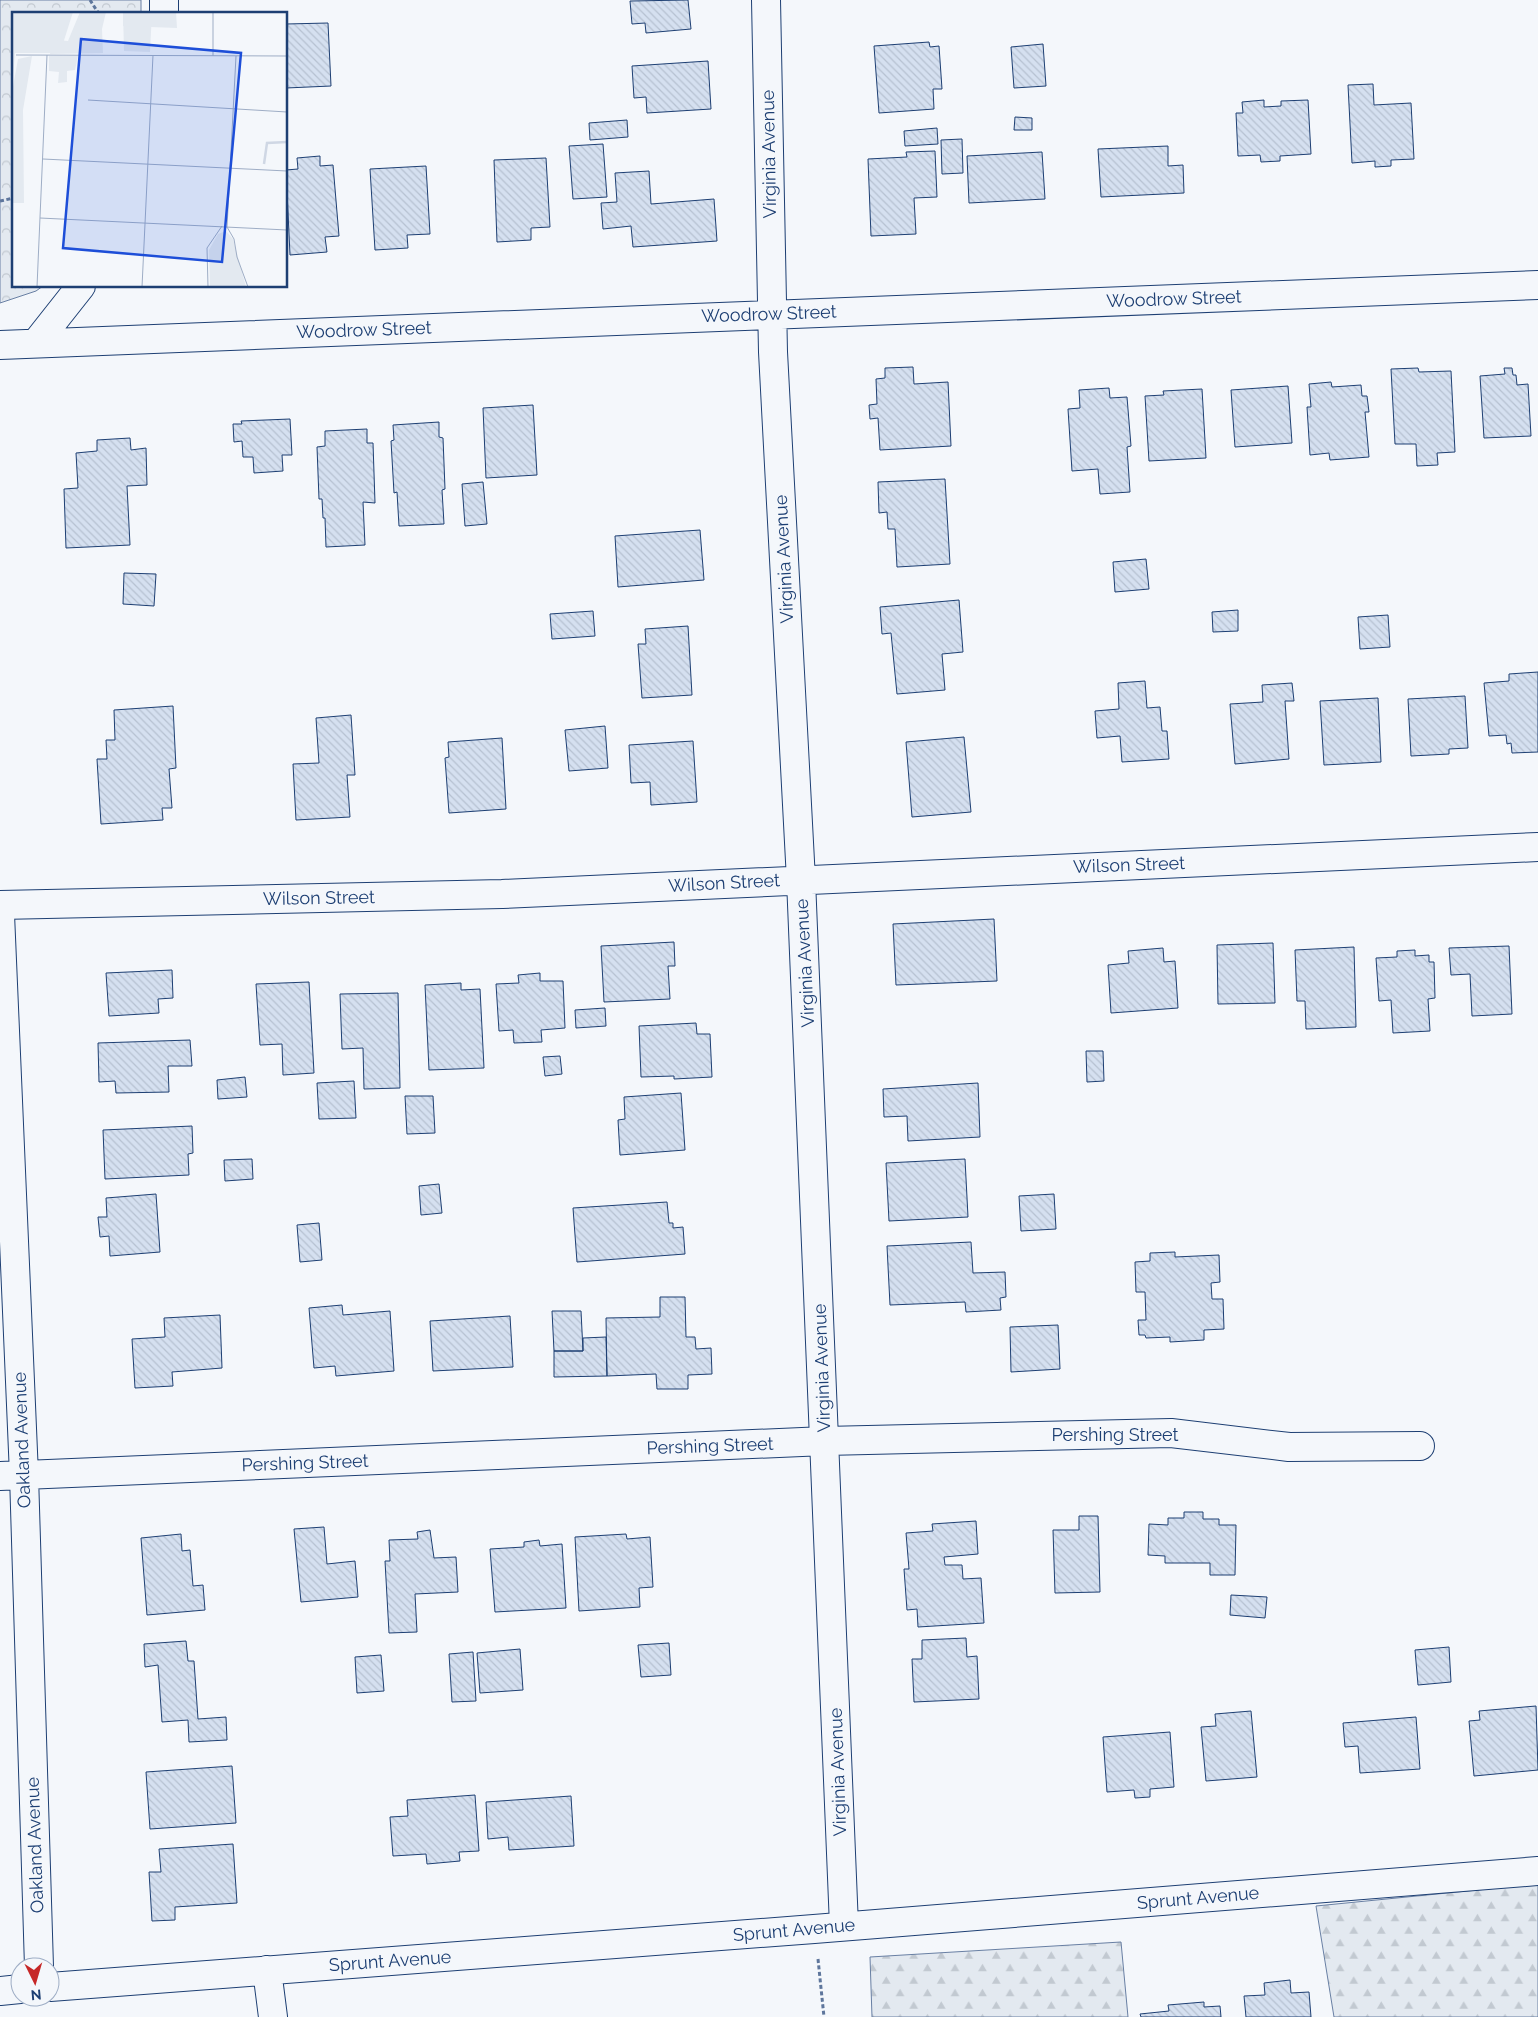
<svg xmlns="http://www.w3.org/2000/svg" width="1538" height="2017" font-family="Raleway,sans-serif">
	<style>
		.forest { fill: url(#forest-firs); stroke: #687fa3 }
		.park { fill: url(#park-crowns); stroke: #687fa3 }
		.building { fill: url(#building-back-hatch); stroke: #1d3f73 }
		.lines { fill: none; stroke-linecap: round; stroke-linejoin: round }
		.street-casing { stroke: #1d3f73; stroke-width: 30 }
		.path { stroke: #5e769c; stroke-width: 3; stroke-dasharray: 4 2.5; stroke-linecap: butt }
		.street { stroke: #f4f7fb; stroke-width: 28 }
		.labels { text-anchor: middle; stroke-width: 4; stroke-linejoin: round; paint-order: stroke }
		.street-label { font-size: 18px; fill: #1d3f73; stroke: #f4f7fb }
		.inset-river { fill: none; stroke: #cfd7e4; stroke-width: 2.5 }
		.inset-road { fill: none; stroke: #9eadc5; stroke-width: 1 }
		.view { fill: #1d4ed8; fill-opacity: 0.15; stroke: #1d4ed8; stroke-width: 2.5 }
		.inset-edge { fill: none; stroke: #1d3f73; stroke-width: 2.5 }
	</style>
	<defs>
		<pattern id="forest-firs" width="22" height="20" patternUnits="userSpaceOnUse" patternTransform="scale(1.25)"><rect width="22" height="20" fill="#e3e9f0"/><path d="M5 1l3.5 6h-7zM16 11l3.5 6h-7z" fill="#c2c9d1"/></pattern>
		<pattern id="park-crowns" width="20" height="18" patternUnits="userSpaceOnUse" patternTransform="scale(1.25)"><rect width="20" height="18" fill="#e3e9f0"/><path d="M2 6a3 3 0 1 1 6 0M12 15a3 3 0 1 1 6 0" fill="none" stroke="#c2c9d1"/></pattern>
		<pattern id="building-back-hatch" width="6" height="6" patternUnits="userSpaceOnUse" patternTransform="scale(1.25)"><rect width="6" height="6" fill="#d5e0f0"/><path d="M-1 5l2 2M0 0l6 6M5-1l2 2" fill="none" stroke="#b6c1d1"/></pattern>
	</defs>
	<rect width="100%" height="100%" fill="#f4f7fb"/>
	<path class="forest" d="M1538 1884V2017H1334L1316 1906Z
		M1121 1942 1128 2017H872L870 1957Z"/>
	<path class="park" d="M0 0H141V14H14V286H43L36 291 0 303Z"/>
	<path class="building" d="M688 0 691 29 646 33 645 23 632 24 630 1Z
		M328 23 331 86 286 88V24Z
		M929 42 930 47 939 46 942 89H933L934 109 879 113 874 46Z
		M1043 44 1046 86 1014 88 1011 47Z
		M708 61 711 109 647 113 646 97 634 98 632 66Z
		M1373 84 1374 105 1411 103 1414 159 1391 160V166L1375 167V161L1352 163 1348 85Z
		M1264 100V107L1281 106V101L1308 100 1311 154 1280 156V161L1261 162 1260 155 1238 156 1236 113H1243L1242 102Z
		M1015 117 1032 118V130H1014Z
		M627 120 628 137 590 140 589 123Z
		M937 128 938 144 905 146 904 131Z
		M962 139 963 173 942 174 941 140Z
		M603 144 607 197 573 199 569 146Z
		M1168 146V166L1183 165 1184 193 1101 197 1098 149Z
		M935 151 937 197 914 198 916 234 871 236 868 159 907 157 906 152Z
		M1042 152 1045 199 969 203 967 156Z
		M320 156V166L333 165 339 236 325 237 327 252 290 255 286 170 298 169 297 158Z
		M546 158 550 227 531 228V240L497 242 494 160Z
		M426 166 430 234 407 235 408 248 375 250 370 169Z
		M649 171 651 204 714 199 717 241 633 247 631 226 603 229 601 203 617 202 615 173Z
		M913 367 914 384 948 382 951 446 880 450 878 418 870 419 869 405 877 404 876 379 885 378V368Z
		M1418 368 1419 372 1451 371 1455 452 1437 453 1438 465 1417 466 1416 444H1395L1391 369Z
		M1504 368H1512L1513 375H1516L1517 385 1528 384 1531 436 1484 438 1480 376 1505 374Z
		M1331 382 1332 387 1361 385 1362 396H1367L1369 412H1365L1369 457 1330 460 1329 453 1310 455 1307 407H1311L1309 384Z
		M1288 386 1292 443 1235 447 1231 390Z
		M1109 388 1110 398 1127 397 1131 446 1127 447 1130 492 1100 494 1098 469 1072 471 1068 409 1080 408 1079 390Z
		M1202 389 1206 458 1149 461 1145 396 1164 395 1163 391Z
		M533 405 537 475 486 478 483 408Z
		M290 419 292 455H282L283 471 254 473 253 457H243L242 441 234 442 233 424H242L241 421Z
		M439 422V437L443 438 445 489 442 490 444 524 399 526 397 492 394 493 391 441 394 440 393 425Z
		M367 429V443H373L375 503 363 502 365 545 326 547 325 518H323L322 499H319L317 447 325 446V431Z
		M130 438 131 450 146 448 147 485 127 486 130 545 66 548 64 489 78 488 76 453 97 451V440Z
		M945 479 950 564 897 567 895 529H888L887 512 879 513 878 482Z
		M483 482 487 524 465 526 462 484Z
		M700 530 704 580 618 587 615 536Z
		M1146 559 1149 589 1115 592 1113 562Z
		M124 573 156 574 154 606 123 604Z
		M959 600 963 652 942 654 945 690 897 694 891 633 882 634 880 607Z
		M1238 610V631L1213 632 1212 612Z
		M593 611 595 636 552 639 550 614Z
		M1388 615 1390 647 1360 649 1358 617Z
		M688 626 692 695 642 698 638 644H646L645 629Z
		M1538 672V752L1512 753 1511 743 1507 744 1506 735 1489 736 1484 683 1509 681V674Z
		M1145 681 1147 708 1160 707 1162 731H1167L1169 759 1122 762 1120 736 1097 738 1095 711 1119 709 1118 683Z
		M1292 683 1294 701H1285L1289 759 1235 764 1230 704 1263 702 1262 685Z
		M1465 696 1468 748 1449 749V754L1411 756 1408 699Z
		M1378 698 1381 762 1324 765 1320 701Z
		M173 706 176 768 169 769 172 808H162L163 820 101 824 97 759H107L106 740H115L114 710Z
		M351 715 355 775H347L350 817 296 820 293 764 319 763 316 718Z
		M605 726 608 768 569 771 565 730Z
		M964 737 971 812 912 817 906 742Z
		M502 738 506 809 449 813 445 758 449 757 448 742Z
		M693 741 697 802 651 805 650 782 631 783 629 745Z
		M994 919 997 981 896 985 893 924Z
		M674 942 675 966H668L670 999 604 1002 601 946Z
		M1273 943 1275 1003 1218 1004 1217 945Z
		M1509 946 1512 1014 1472 1016 1470 974 1451 975 1449 948Z
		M1354 947 1356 1027 1306 1029 1305 1001H1297L1295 950Z
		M1163 948 1164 962 1175 961 1178 1008 1111 1013 1108 965 1129 963 1128 951Z
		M1415 950V956L1429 955V962H1434L1435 998 1428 999 1430 1031 1393 1033 1391 1000 1379 1001 1376 958 1397 957V951Z
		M172 970 173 998 158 999 159 1013 109 1016 106 973Z
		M540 973V981H563L565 1028 541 1030 542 1042 514 1043 513 1030 499 1031 496 984 519 983 518 975Z
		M309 982 314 1073 283 1075 282 1044 260 1045 256 984Z
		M461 983V990L480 989 484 1068 429 1070 425 985Z
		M398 993 400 1088 364 1089 363 1048 342 1049 340 994Z
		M605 1008 606 1026 576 1028 575 1010Z
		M696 1023 697 1034H710L712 1077 674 1079V1076L641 1077 639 1026Z
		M190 1040 192 1066H168L169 1092 116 1093 115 1081 99 1082 98 1043Z
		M1086 1051H1103L1104 1081 1087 1082Z
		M560 1056 562 1074 545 1076 543 1057Z
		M245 1077 247 1097 218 1099 217 1080Z
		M354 1081 356 1118 319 1119 317 1083Z
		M978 1083 980 1137 908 1141 907 1116 884 1117 883 1089Z
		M681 1093 685 1150 620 1155 618 1120 625 1119 624 1097Z
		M405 1096H433L435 1133 407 1134Z
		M192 1126 193 1153 188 1154 189 1175 105 1179 103 1130Z
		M252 1159 253 1179 225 1181 224 1160Z
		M965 1159 968 1217 889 1221 886 1163Z
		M439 1184 442 1213 421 1215 419 1186Z
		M156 1194 160 1252 110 1256 109 1236 100 1237 98 1217H107L106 1198Z
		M1054 1194 1056 1229 1021 1231 1019 1196Z
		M667 1202 669 1223H673V1228L683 1227 685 1254 577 1262 573 1208Z
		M319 1223 322 1260 300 1262 297 1225Z
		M971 1242 973 1273 1005 1272 1006 1297 1000 1298 1001 1310 966 1312 965 1302 890 1305 887 1246Z
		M1175 1252V1257L1219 1255 1220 1282 1211 1283 1212 1299H1223L1224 1329 1204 1330V1340L1170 1342V1337L1146 1338 1145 1335H1139L1138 1320H1146L1145 1292H1136L1135 1262 1150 1261V1253Z
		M660 1297H685L686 1337H695L696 1349 711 1348 712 1374 688 1375V1389H657L656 1374 607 1376 606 1318 660 1317Z
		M342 1305 343 1315 390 1311 394 1371 336 1376 335 1366 314 1368 309 1308Z
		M552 1311H581L583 1351H554Z
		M220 1315 222 1368 172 1372 173 1386 135 1388 132 1339 165 1337 164 1318Z
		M510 1316 513 1367 433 1371 430 1321Z
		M1058 1325 1060 1369 1011 1372 1010 1327Z
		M606 1337 607 1376 554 1377V1351H583V1338Z
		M1184 1512H1203V1519H1219V1525H1236L1235 1575H1210V1563H1165V1556L1148 1555 1149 1524 1168 1525V1518H1184Z
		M1079 1516H1098L1100 1592 1055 1593 1053 1530H1079Z
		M976 1521 978 1554 944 1557 945 1565H962L963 1579 981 1578 984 1623 918 1627 917 1609 907 1610 904 1569H909L906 1533 933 1531 932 1524Z
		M324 1527 327 1564 355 1561 358 1597 301 1602 294 1529Z
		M430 1530 434 1558 456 1557 458 1592 415 1594 417 1632 389 1633 385 1561H390L389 1540 418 1539 417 1532Z
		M181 1534 182 1551 190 1550 193 1586 203 1585 205 1610 147 1615 141 1538Z
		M626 1534 627 1539 650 1537 653 1587 639 1588 640 1607 579 1611 575 1537Z
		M539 1540 540 1546 562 1544 566 1608 495 1612 490 1549 524 1547V1542Z
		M1231 1595 1267 1597 1265 1618 1230 1615Z
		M966 1638 967 1657 977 1656 979 1699 914 1702 912 1659H922V1640Z
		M186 1641 188 1661H194L198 1719 226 1717 227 1740 189 1742 188 1720 162 1722 158 1665 145 1667 144 1644Z
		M669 1643 671 1675 641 1677 638 1645Z
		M1449 1647 1451 1682 1418 1685 1415 1650Z
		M520 1649 523 1690 480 1693 477 1653Z
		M473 1652 476 1701 452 1702 449 1654Z
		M381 1655 384 1691 357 1693 355 1657Z
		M1536 1706 1538 1770 1474 1776 1469 1721 1480 1720 1479 1711Z
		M1251 1711 1257 1777 1206 1781 1201 1727 1216 1726 1215 1714Z
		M1416 1717 1420 1769 1360 1773 1358 1746 1345 1747 1343 1723Z
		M1170 1732 1174 1787 1150 1789V1797L1135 1798 1134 1790 1107 1792 1103 1737Z
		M232 1766 236 1823 150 1829 146 1772Z
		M475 1795 479 1851 459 1852 460 1861 427 1864 426 1854 393 1856 390 1817 408 1816 407 1800Z
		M571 1796 574 1846 509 1850 508 1837 488 1839 486 1802Z
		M233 1844 237 1903 175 1907V1920L152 1921 149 1872H161L159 1849Z
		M1290 1980 1291 1993 1309 1992 1311 2017H1246L1244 1996 1265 1995 1264 1983Z
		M1204 2002V2007L1220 2006 1221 2017H1141L1140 2014 1169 2011 1168 2005Z"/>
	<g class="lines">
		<defs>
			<path id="street" d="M164 0V14
				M766 0 773 352 801 880 844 1926
				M36 343 81 286
				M0 345 1538 285
				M0 905 502 894 1538 847
				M0 914 24 1475 39 1967
				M0 1476 825 1441 1171 1433 1289 1447 1420 1446
				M267 1970 273 2017
				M50 1987 814 1929 1538 1871
				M0 1991 20 1989"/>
		</defs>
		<use href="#street" class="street-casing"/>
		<path class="path" d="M90 0 99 14
			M0 201 14 198
			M818 1959 824 2017"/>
		<use href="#street" class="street"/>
	</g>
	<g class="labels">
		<g class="street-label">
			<text transform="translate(769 154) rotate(-91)" y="6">Virginia Avenue</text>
			<text transform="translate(1174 299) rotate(-2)" y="6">Woodrow Street</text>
			<text transform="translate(769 314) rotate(-2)" y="6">Woodrow Street</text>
			<text transform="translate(364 330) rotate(-2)" y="6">Woodrow Street</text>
			<text transform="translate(784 559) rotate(-93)" y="6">Virginia Avenue</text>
			<text transform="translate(1129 865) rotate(-2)" y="6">Wilson Street</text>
			<text transform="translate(724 883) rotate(-3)" y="6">Wilson Street</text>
			<text transform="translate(319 898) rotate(-1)" y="6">Wilson Street</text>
			<text transform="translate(805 963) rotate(-93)" y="6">Virginia Avenue</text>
			<text transform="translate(822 1368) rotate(-92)" y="6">Virginia Avenue</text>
			<text x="1115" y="1441">Pershing Street</text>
			<text transform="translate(22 1440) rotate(-92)" y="6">Oakland Avenue</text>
			<text transform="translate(710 1446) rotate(-2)" y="6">Pershing Street</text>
			<text transform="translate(305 1463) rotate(-2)" y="6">Pershing Street</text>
			<text transform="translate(838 1772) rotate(-92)" y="6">Virginia Avenue</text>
			<text transform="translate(35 1845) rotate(-92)" y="6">Oakland Avenue</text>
			<text transform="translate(1198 1898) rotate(-5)" y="6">Sprunt Avenue</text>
			<text transform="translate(794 1930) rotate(-5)" y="6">Sprunt Avenue</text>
			<text transform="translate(390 1961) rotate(-4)" y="6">Sprunt Avenue</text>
		</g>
	</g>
	<g transform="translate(12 12)">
		<rect width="275" height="275" fill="#f4f7fb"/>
		<path d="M0 0H61L48 41H3L0 78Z" fill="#e3e9f0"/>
		<path d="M68 0H94L90 17 91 41 38 42 40 33 45 28 56 29ZM111 0H140L138 40 112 39ZM20 44 11 98 12 191H0V80L6 47ZM37 44H66L63 58 55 59V70L46 71 47 60 37 59Z" fill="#e3e9f0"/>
		<path d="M111 0H164L165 16 111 14ZM214 219 221 227 234 275H198L197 238 206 222Z" fill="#e3e9f0"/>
		<path class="inset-river" d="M252 152 255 131 275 130"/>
		<path class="inset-road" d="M4 43 275 44M201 44V0M224 44 215 215 222 227 225 245 236 275M76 88 275 100M31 147 275 159M28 206 275 218M25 275 35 43M130 275 141 43M196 275 195 236 210 214"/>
		<path class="view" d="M69 27 229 41 210 250 51 236Z"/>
		<rect width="275" height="275" class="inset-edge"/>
	</g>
	<g transform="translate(35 1982) rotate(175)"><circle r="24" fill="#f4f7fb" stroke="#9eadc5"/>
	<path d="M0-4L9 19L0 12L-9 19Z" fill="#c62828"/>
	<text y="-8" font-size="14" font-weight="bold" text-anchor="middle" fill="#1d3f73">N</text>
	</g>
</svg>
